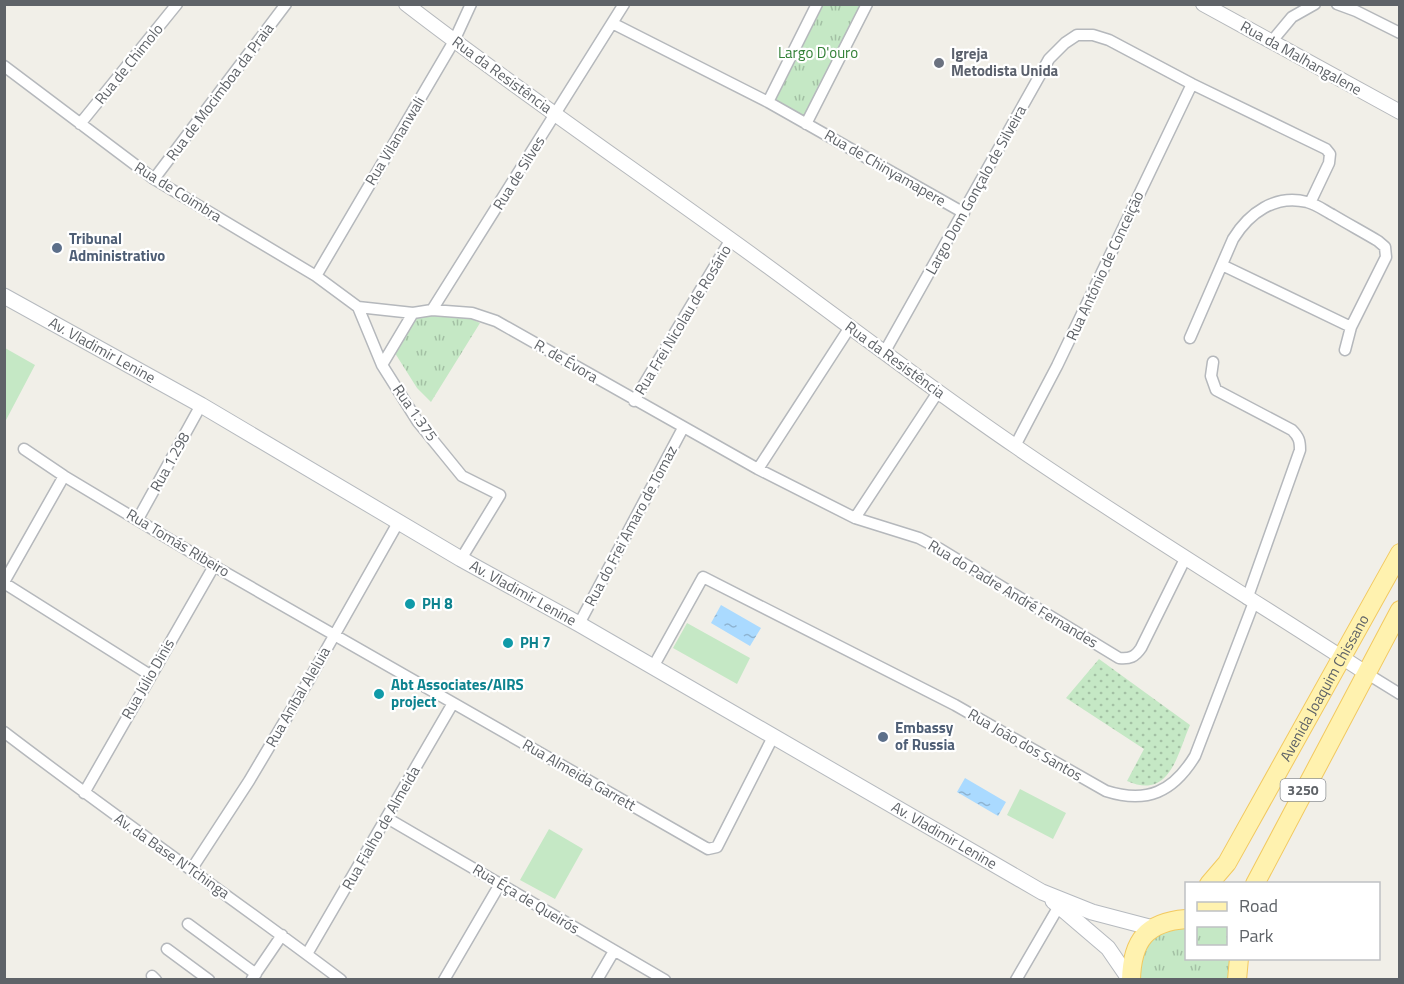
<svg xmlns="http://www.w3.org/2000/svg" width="1404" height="984" font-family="'Titillium Web',sans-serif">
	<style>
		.grass { fill: url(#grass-dots) }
		.park { fill: url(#park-tufts) }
		.garden { fill: #c5e8c5 }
		.water { fill: url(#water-ripples) }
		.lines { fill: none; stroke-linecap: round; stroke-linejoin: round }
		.minor-casing { stroke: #b5b8bc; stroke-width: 13 }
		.tertiary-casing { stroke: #b5b8bc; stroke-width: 16 }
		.secondary-casing { stroke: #b6babf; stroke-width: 17 }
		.primary-casing { stroke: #f2c960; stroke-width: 20 }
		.minor { stroke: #fff; stroke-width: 10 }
		.tertiary { stroke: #fff; stroke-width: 14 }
		.secondary { stroke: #fff; stroke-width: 15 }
		.primary { stroke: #fff2af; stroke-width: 18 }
		.worship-dot { fill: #6b7280; stroke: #fff; stroke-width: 2 }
		.service-dot { fill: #5c6f8a; stroke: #fff; stroke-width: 2 }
		.culture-dot { fill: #0f9aa8; stroke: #fff; stroke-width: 2 }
		.labels { text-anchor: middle; stroke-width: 4.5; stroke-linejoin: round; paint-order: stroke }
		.shield { fill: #fff; stroke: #8f9295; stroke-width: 1.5 }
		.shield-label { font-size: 14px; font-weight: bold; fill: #5f6368 }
		.park-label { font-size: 15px; fill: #348238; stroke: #fff }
		.worship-label { font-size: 15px; font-weight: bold; fill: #5b616d; stroke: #fff; text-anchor: start }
		.street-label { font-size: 15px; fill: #5f6368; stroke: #fff }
		.service-label { font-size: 15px; font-weight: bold; fill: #4e5e75; stroke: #fff; text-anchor: start }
		.culture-label { font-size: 15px; font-weight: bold; fill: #0d838f; stroke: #fff; text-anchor: start }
	</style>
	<defs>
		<pattern id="grass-dots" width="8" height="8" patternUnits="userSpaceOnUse" patternTransform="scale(1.5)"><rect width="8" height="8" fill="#c5e8c5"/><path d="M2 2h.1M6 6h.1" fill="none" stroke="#a3c0a4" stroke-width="1.8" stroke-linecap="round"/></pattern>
		<pattern id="park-tufts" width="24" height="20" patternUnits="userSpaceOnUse" patternTransform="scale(1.5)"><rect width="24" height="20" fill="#c5e8c5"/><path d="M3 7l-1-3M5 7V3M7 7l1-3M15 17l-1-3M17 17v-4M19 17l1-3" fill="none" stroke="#a3c0a4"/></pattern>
		<pattern id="water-ripples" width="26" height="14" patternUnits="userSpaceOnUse" patternTransform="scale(1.5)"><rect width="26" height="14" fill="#aadaff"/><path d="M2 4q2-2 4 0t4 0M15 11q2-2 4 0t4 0" fill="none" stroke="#8eb4d2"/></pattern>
	</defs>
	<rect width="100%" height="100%" fill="#f1efe8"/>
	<path class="grass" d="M1099 659 1190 725C1177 755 1170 800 1127 781L1144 749 1066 698Z"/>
	<path class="park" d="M817 5H867L806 124 768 102Z
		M437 315 469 318 480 323 431 402 417 388 393 350 415 317Z
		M1186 923V958L1235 959 1241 979H1138L1139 932Z"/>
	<path class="garden" d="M5 348 35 365 5 422Z
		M687 623 750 658 737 684 673 648Z
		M1020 789 1066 813 1053 839 1007 815Z
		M549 829 583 849 555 899 520 880Z"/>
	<path class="water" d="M721 605 761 628 750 646 711 623Z
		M965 778 1006 802 998 816 957 792Z"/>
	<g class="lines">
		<defs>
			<path id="minor" d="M1337 4 1356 11 1400 33
				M612 23 768 102 964 213
				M1272 41 1292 17 1315 4
				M4 66 154 179 316 276 358 307
				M768 102 817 4
				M80 124 177 4
				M806 124 867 4
				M154 179 286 4
				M1222 265 1351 327
				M316 276 454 41 471 4
				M358 307 413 313 432 310 472 313 496 321 758 469 855 518 919 538 940 549 1119 658C1130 659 1135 657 1141 648L1185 559
				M358 307 382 365 418 422 462 476 500 495 461 559
				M432 310 624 4
				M1190 338 1233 239C1249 213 1275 194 1307 202 1316 204 1325 211 1333 215 1348 224 1363 232 1378 241L1385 247 1386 257 1351 327 1345 350
				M884 353 1049 59 1065 43 1077 35H1093L1109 40 1192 84 1326 149 1330 154 1329 163 1310 203
				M1213 362 1211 376 1216 390 1292 430C1299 437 1300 441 1300 450L1247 599
				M382 365 413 313
				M634 401 731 239
				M1015 446 1057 366 1192 84
				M24 449 64 476 214 566 708 849 717 847 773 737
				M758 469 850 327
				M855 518 938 392
				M138 519 201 405
				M4 582 64 476
				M4 583 150 675
				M579 624 683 428
				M653 667 703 577 955 705 1106 791C1147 804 1173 792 1195 756L1254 602
				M1366 673 1400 694
				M4 732C115 817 230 896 341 980
				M84 793 214 566
				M387 818 665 980
				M191 870 249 781 309 680 399 521
				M188 924 256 974
				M167 949 209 980
				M307 954 453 703
				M152 976 156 980
				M252 979 282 935
				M444 980 500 884
				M597 980 614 951
				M1016 980 1059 906"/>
			<path id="tertiary" d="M406 4C512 86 622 161 730 239 825 307 918 380 1015 446 1130 525 1249 597 1366 673
				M1203 4 1400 112"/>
			<g id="secondary">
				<path id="s1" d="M4 296 201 405 461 559 579 624 1042 892 1092 912 1153 928"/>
				<path d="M1053 901 1108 948 1130 980"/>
			</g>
			<g id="primary">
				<path id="s2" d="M1209 884 1227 863 1400 553"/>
				<path d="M1255 884 1400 610"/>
				<path d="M1131 980C1132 940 1147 922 1186 919"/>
				<path d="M1237 980 1239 958"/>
			</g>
		</defs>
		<use href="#minor" class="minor-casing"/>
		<use href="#tertiary" class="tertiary-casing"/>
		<use href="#secondary" class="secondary-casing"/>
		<use href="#primary" class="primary-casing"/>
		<use href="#minor" class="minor"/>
		<use href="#tertiary" class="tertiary"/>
		<use href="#secondary" class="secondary"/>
		<use href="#primary" class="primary"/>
	</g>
	<circle class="worship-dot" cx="939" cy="63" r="6"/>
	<g class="service-dot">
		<circle cx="57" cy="248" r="6"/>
		<circle cx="883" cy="737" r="6"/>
	</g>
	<g class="culture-dot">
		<circle cx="410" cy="604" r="6"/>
		<circle cx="508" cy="643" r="6"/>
		<circle cx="379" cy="694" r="6"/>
	</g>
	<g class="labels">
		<rect class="shield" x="1280.5" y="779" width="45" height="22" rx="4.5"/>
		<g class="shield-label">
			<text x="1303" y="795">3250</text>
		</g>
		<g class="park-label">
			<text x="818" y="58">Largo D'ouro</text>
		</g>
		<g class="worship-label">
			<text x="951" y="59">Igreja<tspan x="951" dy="17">Metodista Unida</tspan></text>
		</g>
		<g class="street-label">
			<text transform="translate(1301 58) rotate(29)" y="5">Rua da Malhangalene</text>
			<text transform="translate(129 64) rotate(-51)" y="5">Rua de Chimolo</text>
			<text transform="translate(502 75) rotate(36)" y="5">Rua da Resistência</text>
			<text transform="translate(220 92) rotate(-53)" y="5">Rua de Mocimboa da Praia</text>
			<text transform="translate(395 141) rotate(-59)" y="5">Rua Vilananwali</text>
			<text transform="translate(885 168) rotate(30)" y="5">Rua de Chinyamapere</text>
			<text transform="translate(519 173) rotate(-58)" y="5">Rua de Silves</text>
			<text transform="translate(976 190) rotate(-61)" y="5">Largo Dom Gonçalo de Silveira</text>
			<text transform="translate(178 192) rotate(32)" y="5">Rua de Coimbra</text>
			<text transform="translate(1105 266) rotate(-65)" y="5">Rua António de Conceição</text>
			<text transform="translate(683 320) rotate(-59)" y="5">Rua Frei Nicolau de Rosário</text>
			<text dy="5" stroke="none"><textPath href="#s1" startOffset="112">Av. Vladimir Lenine</textPath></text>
			<text transform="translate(895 360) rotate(36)" y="5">Rua da Resistência</text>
			<text transform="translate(566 361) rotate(30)" y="5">R. de Évora</text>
			<text transform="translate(415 413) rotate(55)" y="5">Rua 1.375</text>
			<text transform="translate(170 462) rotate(-61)" y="5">Rua 1.298</text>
			<text transform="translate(631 526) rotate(-62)" y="5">Rua do Frei Amaro de Tomaz</text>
			<text transform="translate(178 543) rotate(31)" y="5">Rua Tomás Ribeiro</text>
			<text dy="5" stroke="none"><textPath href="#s1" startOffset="598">Av. Vladimir Lenine</textPath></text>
			<text transform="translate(1013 594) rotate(31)" y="5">Rua do Padre André Fernandes</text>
			<text transform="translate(148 679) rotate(-60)" y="5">Rua Júlio Dinis</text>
			<text dy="5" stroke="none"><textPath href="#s2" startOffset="228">Avenida Joaquim Chissano</textPath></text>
			<text transform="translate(298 697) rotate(-60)" y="5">Rua Aníbal Aleluia</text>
			<text transform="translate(1025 745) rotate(30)" y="5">Rua João dos Santos</text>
			<text transform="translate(579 775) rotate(30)" y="5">Rua Almeida Garrett</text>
			<text transform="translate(381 828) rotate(-60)" y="5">Rua Fialho de Almeida</text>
			<text dy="5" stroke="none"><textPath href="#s1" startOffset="1084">Av. Vladimir Lenine</textPath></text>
			<text transform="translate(172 856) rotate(35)" y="5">Av. da Base N'Tchinga</text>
			<text transform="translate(526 899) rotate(31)" y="5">Rua Éça de Queirós</text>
		</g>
		<g class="service-label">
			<text x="69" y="244">Tribunal<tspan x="69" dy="17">Administrativo</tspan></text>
			<text x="895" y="733">Embassy<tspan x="895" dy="17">of Russia</tspan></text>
		</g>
		<g class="culture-label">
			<text x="422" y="609">PH 8</text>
			<text x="520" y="648">PH 7</text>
			<text x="391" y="690">Abt Associates/AIRS<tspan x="391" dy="17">project</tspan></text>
		</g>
	</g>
	<rect width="1404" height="984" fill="none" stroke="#5f6368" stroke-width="12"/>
	<rect x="1185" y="882" width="195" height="78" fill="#ffffff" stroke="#bfc1c3" stroke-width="1.5"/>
	<rect x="1197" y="902" width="30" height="9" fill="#fff2af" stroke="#bfc1c3" stroke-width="1.5"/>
	<text x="1239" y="912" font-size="18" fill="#5f6368">Road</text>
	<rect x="1197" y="927" width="30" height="18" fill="url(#park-tufts)" stroke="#bfc1c3" stroke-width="1.5"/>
	<text x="1239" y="942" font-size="18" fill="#5f6368">Park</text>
</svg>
